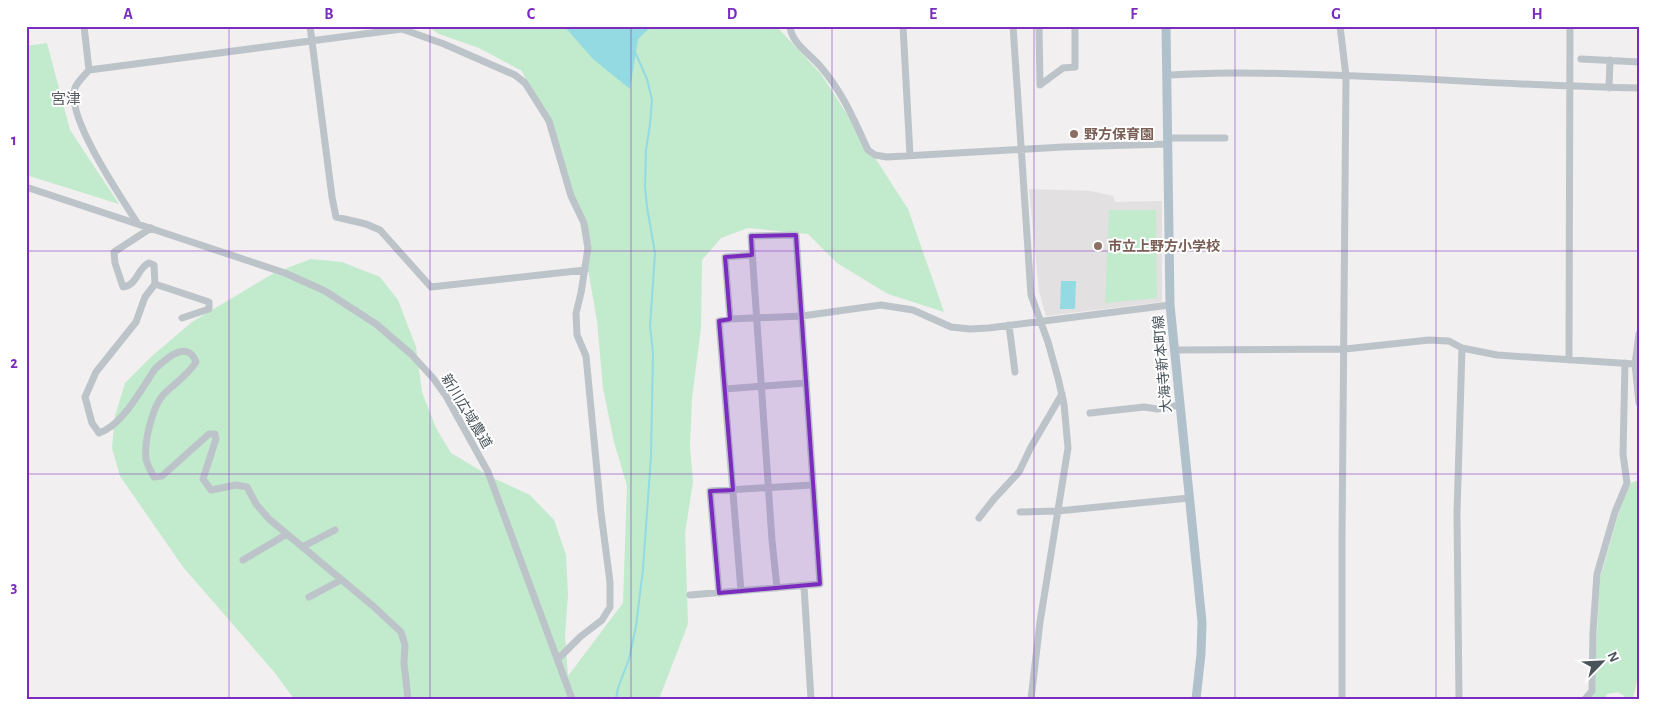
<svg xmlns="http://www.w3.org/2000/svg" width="1665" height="725" font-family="'Alegreya Sans','Noto Sans JP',sans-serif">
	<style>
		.education { fill: #e2e0e0 }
		.green { fill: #c2eacd }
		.water { fill: #93dae2 }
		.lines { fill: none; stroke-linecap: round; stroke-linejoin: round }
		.stream { stroke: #93dae2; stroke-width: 2 }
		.minor { stroke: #bcc4ca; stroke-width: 7 }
		.major { stroke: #b1c1cb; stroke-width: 9 }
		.marked { fill: #7b2cbf; fill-opacity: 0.2; stroke: #7b2cbf; stroke-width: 4; stroke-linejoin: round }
		.grid { fill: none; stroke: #7b2cbf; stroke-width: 1; stroke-opacity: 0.55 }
		.education-dot { fill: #8d6e63; stroke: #fff; stroke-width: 2 }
		.labels { text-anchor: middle; stroke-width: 4; stroke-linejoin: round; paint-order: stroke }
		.education-label { font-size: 14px; font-weight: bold; fill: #785e54; stroke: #fff; text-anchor: start }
		.street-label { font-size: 14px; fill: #49545a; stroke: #fff }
		.neighbourhood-label { font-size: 15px; fill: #5c6063; stroke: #fff }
		.neatline { fill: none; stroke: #7b2cbf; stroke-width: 2 }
		.grid-label { font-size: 16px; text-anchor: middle; font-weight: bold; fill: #7b2cbf }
	</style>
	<rect width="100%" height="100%" fill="#f1efef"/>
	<path class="education" d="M1029 189 1091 191 1113 196 1115 202 1162 201V302L1046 316 1039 291Z"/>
	<path class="green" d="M427 26H776L821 74 908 209 944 312 888 294 837 263 808 234 748 228 721 238 702 260 701 328 692 398 690 447 693 482 685 533 688 624 659 699H294L275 673 183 567 120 476 112 448 115 416 125 383 151 357 192 322 274 273 311 259 342 262 380 277 398 300 416 347 422 392 436 428 451 453 491 477 530 495 554 520 566 555 568 595 565 635 568 676 623 603 627 486 614 442 603 388 597 321 580 223 571 185 557 147 522 71 479 48 439 34Z
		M47 43 70 130 119 204 26 175V46Z
		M1109 210H1156L1157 298 1105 303Z
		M1639 480V672L1633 699H1624V696L1618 692 1607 694 1605 699H1591L1596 687 1595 666 1600 578 1622 502 1631 483Z"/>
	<path class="water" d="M564 26H652L638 39 630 89 593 59Z
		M1061 281H1076L1075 309H1060Z"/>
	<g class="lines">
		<path class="stream" d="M616 699 618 688 629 659 636 626 643 569 651 456 653 353 650 326 655 253 647 207 645 187 646 150 650 124 652 100 647 79 635 52"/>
		<path class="minor" d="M84 26 89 70
			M310 26 332 197 336 217 366 224 380 230 431 287 585 270
			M790 26C791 43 810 54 820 66 842 91 854 120 868 150L875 155 887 157 1063 147 1168 144
			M903 26 910 155
			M1013 26 1031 295 1048 342 1058 378 1064 404 1068 448 1040 622 1031 699
			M1039 26 1040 85 1063 68 1075 67V26
			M1340 26 1346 76 1342 538V699
			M1581 59 1639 62
			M1167 75C1190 74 1212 73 1235 73 1370 73 1504 86 1639 88
			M1609 88 1610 60
			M1168 138H1225
			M26 187 285 273 325 291 376 324 411 354 433 378 446 396 488 472 572 699
			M138 224C122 199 65 116 75 88 77 82 85 75 89 70L402 29 444 44 515 75 525 83 549 121 571 196 584 223 588 248 581 293 576 313 577 335 586 356 601 513 610 582V607L602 620 580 637 558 659
			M151 228 114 252 115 263 123 287C138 285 137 268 149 263L154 265 155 284 145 297 136 322 96 372 85 397 92 423 99 433C123 425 141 389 155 369 166 359 187 339 196 362 188 375 174 384 163 395 152 408 144 442 146 459 147 465 151 471 154 477L162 476 209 434H215L216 439 203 479 211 490 236 485 247 487 256 504 269 519 373 606 401 632 405 645 404 663 408 699
			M155 284 209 302V309L182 318
			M730 319 725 257 752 255
			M1009 325 1015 372
			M1639 334 1635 364 1639 403
			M1174 350 1345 349 1429 340 1449 341 1462 348 1497 355 1635 364
			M1569 360 1570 26
			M725 389 806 383
			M1090 413 1144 407 1157 409 1180 405
			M1020 512 1058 511 1189 498
			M979 518 994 499 1019 472 1031 447 1062 394
			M302 547 335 530
			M243 560 287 534
			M804 586 811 699
			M741 591 719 321 730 319 802 316 881 305 913 310 951 327 970 329 989 328 1170 305
			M719 593 710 491 812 485
			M690 595 820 584 796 235 751 236 772 540 777 588
			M309 597 341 580
			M1459 699 1457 513 1462 348
			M1585 699 1592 691 1593 632 1597 574 1615 512 1627 483 1623 454 1625 363"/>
		<path class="major" d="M1166 26 1170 305 1202 622 1201 654 1196 699"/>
	</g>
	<path class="marked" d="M796 235 820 584 719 593 710 491 733 490 719 321 730 319 725 257 752 255 751 236Z"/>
	<path class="grid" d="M229 26V699M430 26V699M631 26V699M832 26V699M1034 26V699M1235 26V699M1436 26V699M26 251H1639M26 474H1639"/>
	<g class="education-dot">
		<circle cx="1074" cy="134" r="5"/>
		<circle cx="1098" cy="246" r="5"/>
	</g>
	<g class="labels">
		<g class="education-label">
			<text x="1084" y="139">野方保育園</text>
			<text x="1108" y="251">市立上野方小学校</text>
		</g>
		<g class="street-label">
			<text transform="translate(1162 364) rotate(-95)" y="5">大海寺新本町線</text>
			<text transform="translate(467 411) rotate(59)" y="5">新川広域農道</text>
		</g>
		<g class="neighbourhood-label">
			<text x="66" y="104">宮津</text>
		</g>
	</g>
	<rect width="1665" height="725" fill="none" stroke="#ffffff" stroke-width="55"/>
	<g transform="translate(1602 662) rotate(66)" stroke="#ffffff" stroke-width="4" paint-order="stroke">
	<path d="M0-4L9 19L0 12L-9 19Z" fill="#49545a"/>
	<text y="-8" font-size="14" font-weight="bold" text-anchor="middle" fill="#49545a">N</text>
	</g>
	<rect x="28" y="28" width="1610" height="670" class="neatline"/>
	<g class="grid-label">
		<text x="128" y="19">A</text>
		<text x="329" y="19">B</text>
		<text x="531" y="19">C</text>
		<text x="732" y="19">D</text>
		<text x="933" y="19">E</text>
		<text x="1134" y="19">F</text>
		<text x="1336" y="19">G</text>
		<text x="1537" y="19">H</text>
		<text x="14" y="145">1</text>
		<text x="14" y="368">2</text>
		<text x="14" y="592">3</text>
	</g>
</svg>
